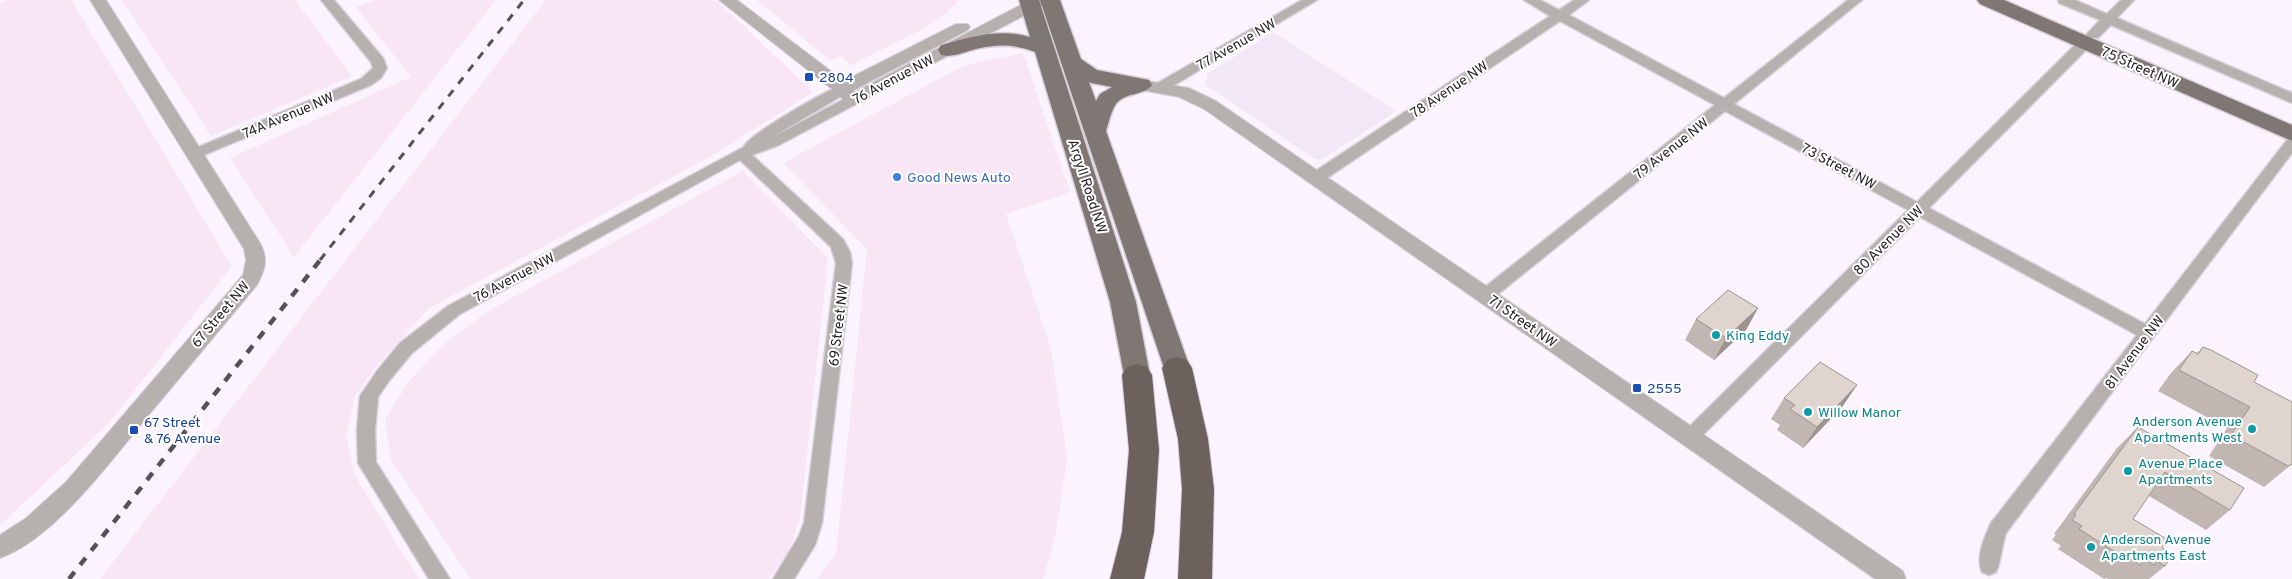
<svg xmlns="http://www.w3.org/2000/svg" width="2292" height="579" font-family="Overpass,sans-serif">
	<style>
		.built { fill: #f3e6f7 }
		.industrial { fill: #f8e5f6 }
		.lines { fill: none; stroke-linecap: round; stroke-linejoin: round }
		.minor-casing { stroke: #d8d1da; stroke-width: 3 }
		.tertiary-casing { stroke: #d8d1da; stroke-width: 2 }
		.primary-casing { stroke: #d8d1da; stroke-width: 3 }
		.motorway-casing { stroke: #d8d1da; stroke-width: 2 }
		.minor { fill: #b6b0ae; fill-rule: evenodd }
		.tertiary { fill: #b6b0ae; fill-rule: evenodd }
		.primary { fill: #807673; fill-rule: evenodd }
		.motorway { fill: #6d615e; fill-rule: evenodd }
		.rail-far1 { stroke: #555156; stroke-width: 3; stroke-dasharray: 8 8; stroke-linecap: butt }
		.rail { stroke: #555156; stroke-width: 4.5; stroke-dasharray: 9 9; stroke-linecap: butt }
		.wall { fill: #c1b6b1 }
		.shaded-wall { fill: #9d9490 }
		.building { fill: #e0d4ce; stroke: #9d9490 }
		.transit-dot { fill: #1a4fb4; stroke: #fff; stroke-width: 2 }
		.shop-dot { fill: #3f7fe0; stroke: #fff; stroke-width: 2 }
		.culture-dot { fill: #0f9aa8; stroke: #fff; stroke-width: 2 }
		.labels { text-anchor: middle; stroke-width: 4; stroke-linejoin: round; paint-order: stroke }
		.street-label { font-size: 14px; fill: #221f23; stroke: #fff }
		.transit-label { font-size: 14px; fill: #164399; stroke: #fff; text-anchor: start }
		.shop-label { font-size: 14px; fill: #366cbe; stroke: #fff; text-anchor: start }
		.culture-label { font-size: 14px; fill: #0d838f; stroke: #fff; text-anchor: start }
	</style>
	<rect width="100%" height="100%" fill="#fbf3fd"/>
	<path class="built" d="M1273 32 1396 111 1321 160 1313 158 1206 85 1207 74Z"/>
	<path class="industrial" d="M9 0H71L232 266 109 423 0 525V3Z
		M122 0H295L352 76 211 136Z
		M376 0H496L294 257 230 158 411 77 356 7Z
		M546 0H716L813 92 713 155 429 308 375 368 355 396 346 435 355 476 419 579H100Z
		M757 0H959L943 16 928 26 851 65 841 56 831 61Z
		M1023 53 1070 192 1006 214 1051 349 1067 459 1055 538 1043 579H817L836 555 867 249 783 163 963 66Z
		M743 171 828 259 800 518 788 555 768 579H471L391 460 385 419 410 380 446 342 492 309Z"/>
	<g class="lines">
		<defs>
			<path id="minor" d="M321 0H334L383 58 387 68 381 78 371 85 199 157H189L187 154 189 151 361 79 373 68 371 62Z
				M1302 0H1317L1166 90H1156L1154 87 1156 84Z
				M1524 0H1540L1559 10 1574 0H1589L1569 15 1724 98 1848 0H1862L1734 104 1917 202 2080 40H2090L2092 43 2090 46 1929 208 2145 324 2287 140 2292 138V153L2006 533C2002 545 2001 562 1996 572L1989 575 1982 572C1975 557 1985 537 1991 523L2137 335 1920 217 1696 442 1690 444 1684 442 1681 437 1684 432 1908 210 1725 111 1492 299 1486 301 1480 299 1478 295 1480 291 1715 105 1560 21 1321 182H1311L1309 178 1311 174 1550 16Z
				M2058 0H2075L2107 14 2121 0H2134L2117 18 2292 93V103L2111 25 2098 38H2088L2086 35 2100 20 2059 3Z
				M843 85 848 86 850 89 848 92 769 139 848 97H858L860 100 858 103 779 145 752 155 843 239 850 252 852 263 822 523 815 545 794 579H773L799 536 804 523 836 263 831 247 740 160 460 314 412 353 389 381 378 397 375 430 376 462 450 579H429L358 463 357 430 360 396 377 371 400 343 448 306 744 147C748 135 828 89 843 85Z"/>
			<path id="tertiary" d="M90 0H106L260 243C269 259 265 270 257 285 220 329 184 373 147 417 111 461 54 539 0 558V535L26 518 66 482 243 275 246 260 244 249Z
				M719 0H737L844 81 956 24H968L970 27 968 30 854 90 855 92 1030 0H1050L1048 3 853 106 847 104 837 93Z
				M1141 80 1189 88 1216 101 1903 571 1906 579H1875L1204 109 1179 97 1135 89 1132 85 1135 81Z"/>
			<path id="primary" d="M1019 0H1039L1123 261 1136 302 1150 375 1146 382 1137 385 1128 382 1124 375 1110 302 1035 52C1015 44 997 44 976 49 964 52 953 58 941 55L938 50 941 45C971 37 999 28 1030 37Z
				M1040 0H1060L1081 59 1097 70 1149 80 1152 85C1144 96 1125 92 1116 104 1111 111 1109 122 1106 131L1190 368 1186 375 1177 378 1168 375 1164 368ZM1089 82 1091 83 1112 87 1100 94 1096 101Z
				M1977 0H2004L2292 125V141L1980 4Z"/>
			<path id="motorway" d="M1177 357 1187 360 1192 368 1208 439 1214 489 1212 579H1178L1182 489 1178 439 1162 368 1167 360Z
				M1137 364 1147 367 1152 375 1159 450 1154 532 1144 579H1110L1122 532 1129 450 1122 375 1127 367Z"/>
		</defs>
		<use href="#minor" class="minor-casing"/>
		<use href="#tertiary" class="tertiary-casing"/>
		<use href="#primary" class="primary-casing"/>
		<use href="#motorway" class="motorway-casing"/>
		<use href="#minor" class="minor"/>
		<use href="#tertiary" class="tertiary"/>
		<use href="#primary" class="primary"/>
		<use href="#motorway" class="motorway"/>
		<path class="rail-far1" d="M320 260 524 0"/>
		<path class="rail" d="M69 579 321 259"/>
	</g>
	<path class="wall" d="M1758 308 1746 330 1714 360 1685 340 1696 319Z
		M2203 347 2254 382 2292 464 2264 487 2209 456 2227 428 2158 391 2171 373 2192 351 2197 353Z
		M1857 385 1842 407 1803 448 1777 430 1780 425 1771 419 1784 398Z
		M2138 427 2230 510 2206 530 2149 496 2133 519 2162 548 2165 566 2149 579H2108L2107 578 2104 579 2058 549 2061 546 2052 540 2056 535 2054 534 2117 448Z"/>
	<path class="shaded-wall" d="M1758 308 1746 330 1714 360 1726 338Z
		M1857 385 1842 407 1803 448 1817 427Z"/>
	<path class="building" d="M1728 290 1758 308 1726 338 1696 319Z
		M2203 347 2211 350 2258 375 2254 382 2292 402V464L2288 466 2231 435 2250 407 2179 370 2192 351 2198 354Z
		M1820 362 1857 385 1817 427 1790 409 1795 405 1784 398Z
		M2138 427 2244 488 2230 510 2165 472 2133 519 2168 540 2162 548 2173 554 2165 566 2157 561 2154 565 2145 559 2140 565 2129 558 2128 560 2079 529 2082 526 2072 520 2076 515 2074 514Z"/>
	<g class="transit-dot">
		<rect x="804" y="72" width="10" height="10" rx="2.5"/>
		<rect x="1632" y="383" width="10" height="10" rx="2.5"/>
		<rect x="129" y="425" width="10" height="10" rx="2.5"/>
	</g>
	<circle class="shop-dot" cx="897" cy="177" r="5"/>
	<g class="culture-dot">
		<circle cx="1716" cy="335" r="5"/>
		<circle cx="1808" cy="412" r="5"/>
		<circle cx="2252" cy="429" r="5"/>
		<circle cx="2128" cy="471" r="5"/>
		<circle cx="2091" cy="547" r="5"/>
	</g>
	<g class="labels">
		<g class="street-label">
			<text transform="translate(1236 44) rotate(-30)" y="5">77 Avenue NW</text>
			<text transform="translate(2140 67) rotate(24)" y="5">75 Street NW</text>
			<text transform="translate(893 79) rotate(-28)" y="5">76 Avenue NW</text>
			<text transform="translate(1449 89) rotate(-34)" y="5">78 Avenue NW</text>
			<text transform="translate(288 115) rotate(-23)" y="5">74A Avenue NW</text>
			<text transform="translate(1671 148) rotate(-38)" y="5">79 Avenue NW</text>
			<text transform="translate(1839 166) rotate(28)" y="5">73 Street NW</text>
			<text transform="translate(1088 186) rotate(72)" y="5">Argyll Road NW</text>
			<text transform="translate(1888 240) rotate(-45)" y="5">80 Avenue NW</text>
			<text transform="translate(514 277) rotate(-28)" y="5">76 Avenue NW</text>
			<text transform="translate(220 314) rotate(-50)" y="5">67 Street NW</text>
			<text transform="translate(1523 321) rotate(35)" y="5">71 Street NW</text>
			<text transform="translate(838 325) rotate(-83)" y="5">69 Street NW</text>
			<text transform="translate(2134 352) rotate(-53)" y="5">81 Avenue NW</text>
		</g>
		<g class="transit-label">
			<text x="819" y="82">2804</text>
			<text x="1647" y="393">2555</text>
			<text x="144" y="427">67 Street<tspan x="144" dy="16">&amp; 76 Avenue</tspan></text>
		</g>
		<g class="shop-label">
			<text x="907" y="182">Good News Auto</text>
		</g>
		<g class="culture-label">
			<text x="1726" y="340">King Eddy</text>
			<text x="1818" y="417">Willow Manor</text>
			<text x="2242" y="426" text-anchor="end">Anderson Avenue<tspan x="2242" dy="16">Apartments West</tspan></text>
			<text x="2138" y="468">Avenue Place<tspan x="2138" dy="16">Apartments</tspan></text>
			<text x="2101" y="544">Anderson Avenue<tspan x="2101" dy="16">Apartments East</tspan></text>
		</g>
	</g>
</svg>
